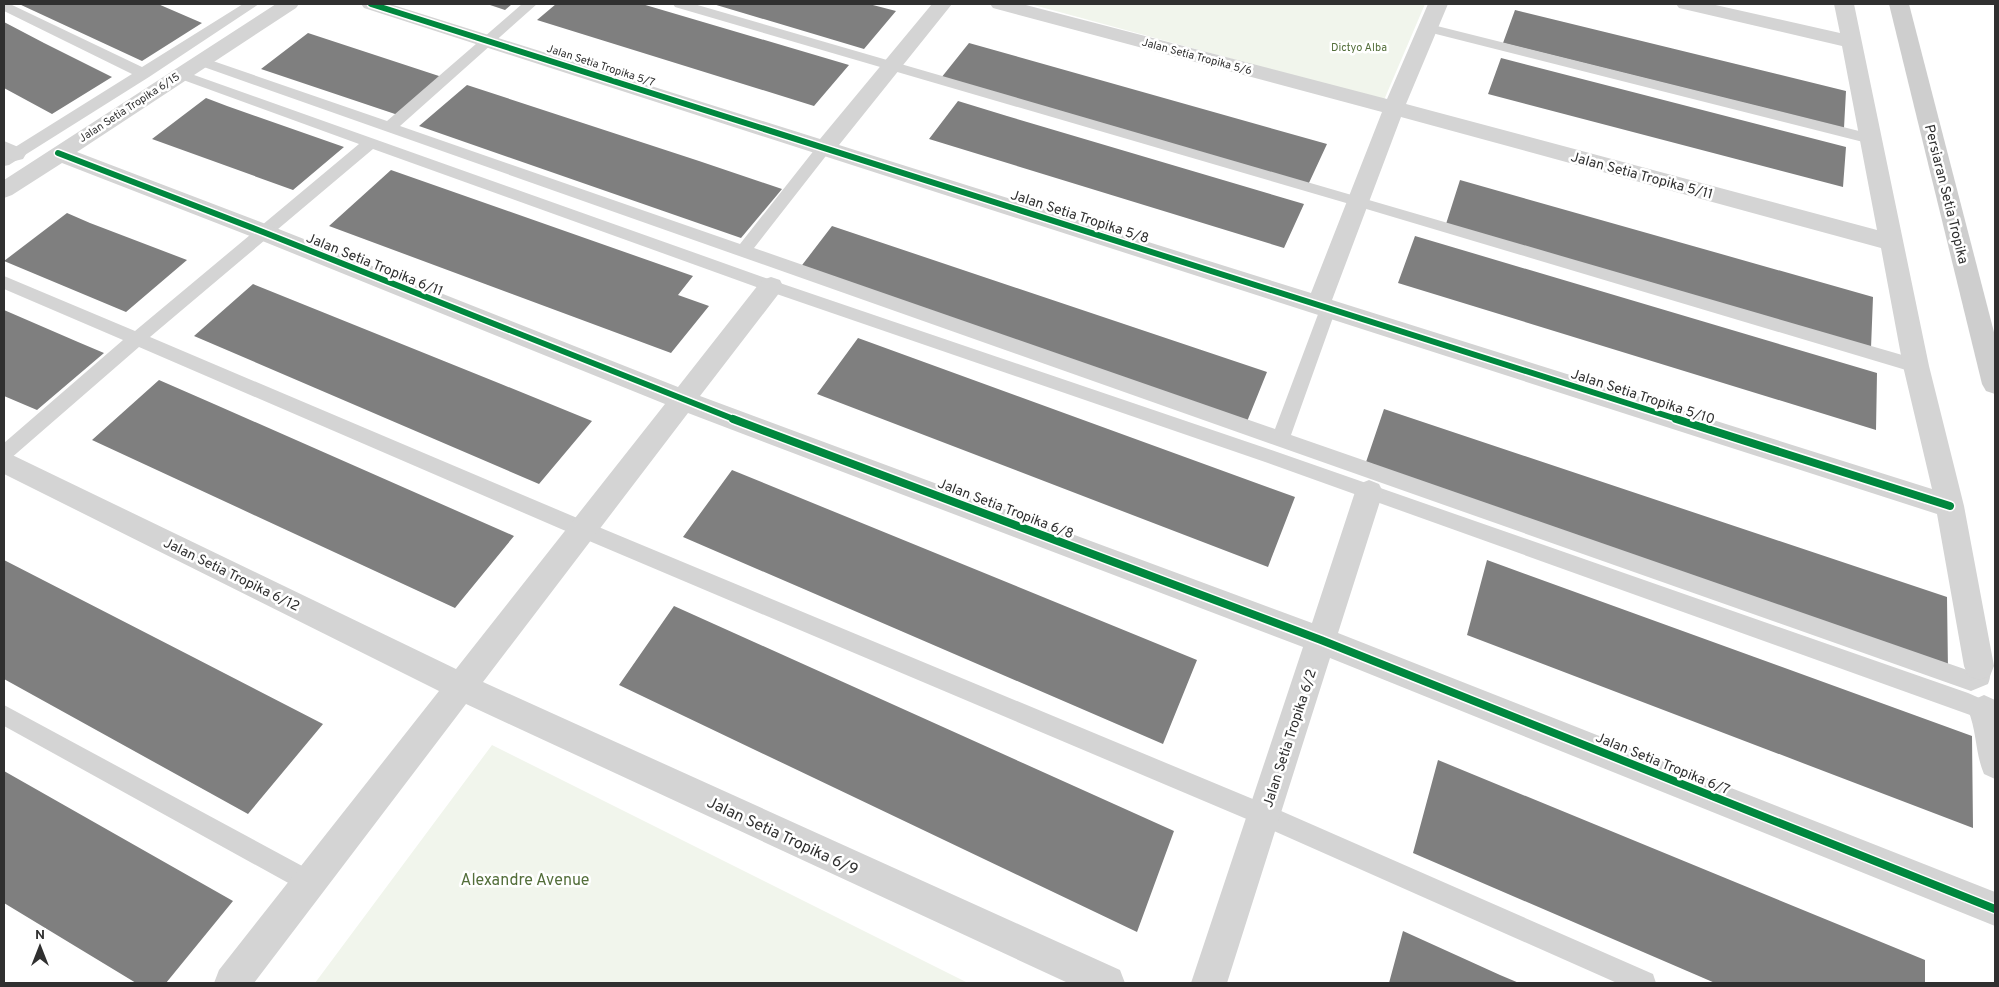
<svg xmlns="http://www.w3.org/2000/svg" width="1999" height="987" font-family="Overpass,sans-serif">
	<style>
		.green { fill: #f1f5ec }
		.building { fill: #7f7f7f }
		.lines { fill: none; stroke-linecap: round; stroke-linejoin: round }
		.lane { fill: #d4d4d4; fill-rule: evenodd }
		.street { fill: #d4d4d4; fill-rule: evenodd }
		.secondary { fill: #cecece; fill-rule: evenodd }
		.cycleway-far1-casing { stroke: #fff; stroke-width: 9 }
		.cycleway-casing { stroke: #fff; stroke-width: 11 }
		.cycleway-far1 { stroke: #00873e; stroke-width: 6 }
		.cycleway { stroke: #00873e; stroke-width: 8 }
		.labels { text-anchor: middle; stroke-width: 5; stroke-linejoin: round; paint-order: stroke }
		.far-park-label { font-size: 11px; fill: #536e3a; stroke: #fff }
		.far-street-label { font-size: 11px; fill: #303030; stroke: #fff }
		.street-label { font-size: 14px; fill: #303030; stroke: #fff }
		.near-street-label { font-size: 16px; fill: #303030; stroke: #fff }
		.near-park-label { font-size: 16px; fill: #536e3a; stroke: #fff }
	</style>
	<rect width="100%" height="100%" fill="#fff"/>
	<path class="green" d="M1030 4H1425L1384 100Z
		M492 745 968 983H315Z"/>
	<path class="building" d="M19 4H158L202 23 142 61Z
		M487 4H512L505 10Z
		M556 4H642L849 65 814 106 537 20Z
		M713 4H869L896 11 864 49Z
		M1515 10 1846 91 1844 128 1503 43Z
		M4 22 44 43 112 77 52 114 4 88Z
		M308 33 442 77 398 115 261 69Z
		M969 43 1327 144 1308 185 941 78Z
		M1501 58 1846 147 1843 187 1488 94Z
		M467 85 699 161 782 189 741 238 419 126Z
		M206 98 227 106 344 147 293 190 152 139Z
		M958 101 1007 116 1304 204 1284 248 929 139Z
		M391 170 693 276 678 295 709 306 671 353 329 226Z
		M1460 180 1873 297 1871 348 1446 224Z
		M67 213 90 223 187 260 126 312 4 261Z
		M832 226 1267 372 1244 429 796 273Z
		M1415 236 1877 373 1876 430 1398 283Z
		M253 284 501 384 592 421 539 484 194 336Z
		M4 310 78 342 104 353 37 410 4 396Z
		M858 338 1295 497 1268 567 817 394Z
		M159 380 214 404 514 536 455 608 92 440Z
		M1384 409 1947 597 1948 671 1364 468Z
		M732 470 1197 660 1163 744 683 537Z
		M4 560 191 656 323 724 248 814 4 679Z
		M1487 560 1972 736 1973 828 1467 635Z
		M674 606 1174 831 1137 932 619 685Z
		M1438 760 1925 960V983H1715L1413 853Z
		M4 771 233 901 166 983H136L4 903Z
		M1403 931 1500 975 1519 983H1389Z"/>
	<g class="lines">
		<path class="lane" d="M4 4H10L142 67 243 4H259L149 77 9 165 4 166V154L132 74 4 11Z
			M522 4H537L400 126 740 244 819 144H829L831 148 829 152 754 248 1275 429 1320 309 1322 305 1328 303 1334 305 1336 309 1291 435 1970 671 1969 666 1972 659 1979 656 1986 659C1990 668 1992 675 1988 684L1971 691 201 66 199 63 201 56H211L213 61 387 121Z
			M673 4H694L1916 359 1922 361 1925 366 1922 371 1916 373 1353 205 675 7Z
			M1429 24 1871 134 1876 136 1878 139 1876 142 1871 144 1424 31 1422 28 1424 25Z
			M180 70 777 282 1280 453 1968 693 1991 703 1995 710 1991 717 1984 720 1268 463 765 290 373 149 150 337 589 523 1272 807 1653 974 1656 983H1617L1256 823 575 535 139 347 10 459 4 461V443L123 340 4 289V276L135 331 359 144 175 77 173 74 175 71Z
			M4 705 317 874 321 882 317 890 309 894 301 890 4 726Z"/>
		<path class="street" d="M276 4H299L296 8 77 152 271 226 678 387 762 280 771 277 780 280 783 286 780 292 700 396 1312 623 1355 492 1359 484 1369 480 1379 484 1383 492 1338 633 1995 892V926L1330 658 1227 983H1191L1303 647 688 413 483 682 1120 970 1125 983H1068L466 704 254 983H214L219 970 439 691 4 474V451L456 669 665 404 255 238 62 163 12 195 4 198V180Z
			M361 4H390L820 139 932 4H952L839 145 1311 293 1382 112 993 8 990 4H1022L1387 99 1428 4H1448L1406 104 1877 230 1842 46 1679 8 1676 4H1711L1840 33 1834 4H1854L1929 366 1964 506 1994 666 1990 676 1979 680 1968 676 1964 666 1937 514 364 8ZM1401 117 1881 248 1903 366 1932 489 1332 300Z
			M4 141 23 149 26 154 23 159 15 161 4 157Z
			M1984 695 1995 700V779L1984 774C1975 753 1977 731 1968 710L1973 700Z"/>
		<path class="secondary" d="M1889 4H1909L1995 336V394L1986 391 1982 384Z"/>
		<defs>
			<path id="cycleway-far1" d="M371 4 1680 420
				M58 153 263 232 736 420"/>
			<path id="cycleway" d="M733 419 1321 640 1995 909
				M1676 419 1950 506"/>
		</defs>
		<use href="#cycleway-far1" class="cycleway-far1-casing"/>
		<use href="#cycleway" class="cycleway-casing"/>
		<use href="#cycleway-far1" class="cycleway-far1"/>
		<use href="#cycleway" class="cycleway"/>
	</g>
	<g class="labels">
		<g class="far-park-label">
			<text x="1359" y="51">Dictyo Alba</text>
		</g>
		<g class="far-street-label">
			<text transform="translate(1197 56) rotate(15)" y="4">Jalan Setia Tropika 5/6</text>
			<text transform="translate(601 65) rotate(18)" y="4">Jalan Setia Tropika 5/7</text>
			<text transform="translate(129 107) rotate(-33)" y="4">Jalan Setia Tropika 6/15</text>
		</g>
		<g class="street-label">
			<text transform="translate(1642 175) rotate(15)" y="5">Jalan Setia Tropika 5/11</text>
			<text transform="translate(1947 194) rotate(76)" y="5">Persiaran Setia Tropika</text>
			<text transform="translate(1080 216) rotate(18)" y="5">Jalan Setia Tropika 5/8</text>
			<text transform="translate(375 264) rotate(22)" y="5">Jalan Setia Tropika 6/11</text>
			<text transform="translate(1643 396) rotate(18)" y="5">Jalan Setia Tropika 5/10</text>
			<text transform="translate(1006 508) rotate(21)" y="5">Jalan Setia Tropika 6/8</text>
			<text transform="translate(232 574) rotate(26)" y="5">Jalan Setia Tropika 6/12</text>
			<text transform="translate(1289 738) rotate(-72)" y="5">Jalan Setia Tropika 6/2</text>
			<text transform="translate(1663 763) rotate(22)" y="5">Jalan Setia Tropika 6/7</text>
		</g>
		<g class="near-street-label">
			<text transform="translate(783 835) rotate(25)" y="6">Jalan Setia Tropika 6/9</text>
		</g>
		<g class="near-park-label">
			<text x="525" y="885">Alexandre Avenue</text>
		</g>
	</g>
	<rect width="1999" height="987" fill="none" stroke="#303030" stroke-width="10"/>
	<g transform="translate(40 947)" stroke="#ffffff" stroke-width="4" paint-order="stroke">
	<path d="M0-4L9 19L0 12L-9 19Z" fill="#303030"/>
	<text y="-8" font-size="14" font-weight="bold" text-anchor="middle" fill="#303030">N</text>
	</g>
</svg>
